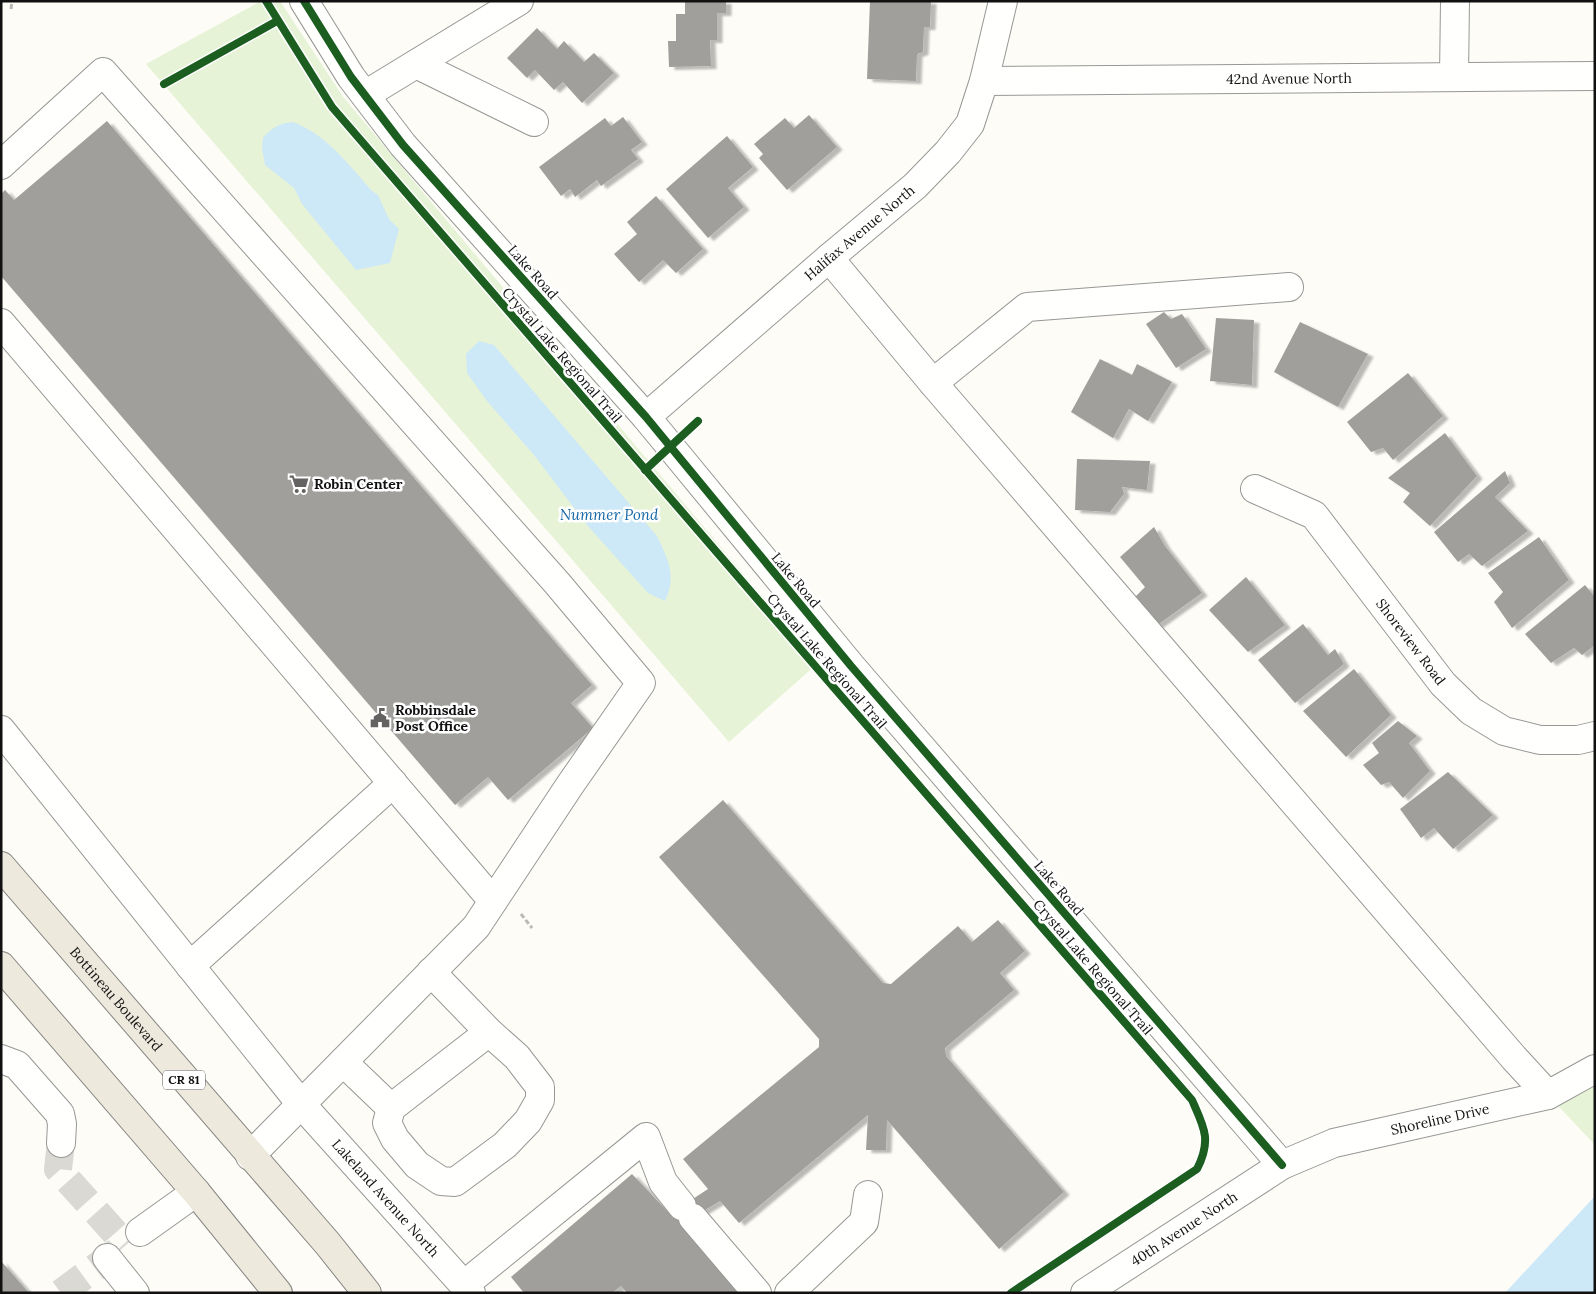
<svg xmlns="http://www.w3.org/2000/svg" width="1596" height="1294" font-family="Lora,serif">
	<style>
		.green { fill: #e7f3d7 }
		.water { fill: #cde8f7 }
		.building { fill: #a19f9c; filter: url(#shadow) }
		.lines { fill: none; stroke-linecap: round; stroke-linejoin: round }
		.minor-tunnel { stroke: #dad9d4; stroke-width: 28; stroke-dasharray: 28 14; stroke-linecap: butt }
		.minor-casing { stroke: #979795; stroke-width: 30 }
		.major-casing { stroke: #858482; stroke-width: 30 }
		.path { stroke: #b9b9b8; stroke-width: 3; stroke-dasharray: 5 2.5; stroke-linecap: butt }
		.minor { stroke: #fffffe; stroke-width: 28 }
		.major { stroke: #ede9dc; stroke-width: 28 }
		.cycleway-casing { stroke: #fff; stroke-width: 11 }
		.cycleway { stroke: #1b5e20; stroke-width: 8 }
		.labels { text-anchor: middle; stroke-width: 5; stroke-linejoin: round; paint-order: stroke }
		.shield { fill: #fff; stroke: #585858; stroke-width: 1 }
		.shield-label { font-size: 12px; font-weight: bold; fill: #111 }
		.street-label { font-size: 14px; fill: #111; stroke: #fff }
		.poi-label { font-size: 14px; font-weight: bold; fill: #111; stroke: #fff; text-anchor: start }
		.water-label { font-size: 15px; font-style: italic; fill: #1768a6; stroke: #fff }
	</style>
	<defs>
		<filter id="shadow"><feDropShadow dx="5.5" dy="3" stdDeviation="1" flood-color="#0004"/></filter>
	</defs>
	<rect width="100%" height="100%" fill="#fdfcf7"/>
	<path class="green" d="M261 1H280L344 98 818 663 729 742 146 64Z
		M1595 1069V1145L1548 1095Z"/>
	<path class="water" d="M293 122C327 135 349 165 372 191L378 195 389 219 399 229 390 263 356 270 302 204 294 188 265 165 262 148 263 138C271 128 280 123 293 122Z
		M479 341 494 345 657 536C668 560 677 575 665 601L648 593 587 525 534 455 487 401 467 373 466 354Z
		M1595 1196V1293H1505Z"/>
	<path class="building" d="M685 1H726V13H717V40H710L711 66 669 67 668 41H676V14H685Z
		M870 1H931L930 27H924L923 52 917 54 916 81 867 79Z
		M537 28 557 49 564 41 584 62 594 53 614 73 582 103 563 82 554 90 535 70 527 78 507 58Z
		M809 115 837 147 787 190 759 158 763 154 754 144 785 118 794 128Z
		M623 117 642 142 631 150 638 159 601 186 597 180 575 197 570 189 561 196 539 167 605 118 611 126Z
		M107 121 592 685 571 703 593 728 508 800 488 777 455 805 1 276V194L5 190 14 200Z
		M727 136 753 167 728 188 744 207 708 238 666 189Z
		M656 196 703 249 676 273 663 260 639 282 614 254 637 234 627 222Z
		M1164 312 1171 319 1182 314 1206 349 1176 368 1146 324Z
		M1216 318 1254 320 1252 385 1210 381Z
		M1300 322 1368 354 1338 407 1274 372Z
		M1100 359 1132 375 1137 364 1172 382 1148 421 1129 409 1113 438 1071 412Z
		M1408 373 1443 416 1393 460 1383 448 1371 452 1347 422Z
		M1445 433 1477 476 1430 526 1403 502 1410 493 1388 478Z
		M1077 459 1150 461 1147 490 1122 487 1124 494 1110 512 1075 510Z
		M1505 471 1510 483 1495 497 1528 531 1482 566 1469 554 1458 562 1434 532Z
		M1154 527 1165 546 1202 593 1156 626 1132 600 1145 587 1120 557Z
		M1539 537 1569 580 1512 628 1494 602 1503 592 1488 573Z
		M1246 577 1285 625 1248 652 1209 610Z
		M1585 585 1595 597V645L1582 655 1574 648 1551 663 1525 634Z
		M1303 624 1328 655 1335 649 1344 664 1295 703 1258 660Z
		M1354 669 1391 715 1346 757 1303 711Z
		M1398 721 1417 736 1409 743 1430 771 1403 798 1389 782 1381 785 1363 765 1379 753 1372 743Z
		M1448 772 1493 815 1453 849 1434 828 1421 838 1400 809Z
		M723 800 883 983 891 984 958 926 972 942 998 920 1025 951 1000 973 1014 990 945 1048 946 1056 1064 1192 999 1249 887 1120 886 1150H866L868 1115 739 1223 720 1201 682 1224 739 1293H627L621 1286 612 1293H524L511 1277 632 1174 670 1214 708 1189 683 1159 819 1047V1039L659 857Z
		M1 1261 29 1293H1Z"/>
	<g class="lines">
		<path class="minor-tunnel" d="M61 1143 58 1169 126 1245
			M61 1293 126 1245"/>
		<defs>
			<g id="minor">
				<path d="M304 1 351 77 403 145 646 417 851 666 1282 1165"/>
				<path d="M416 64 534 122"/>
				<path d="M1454 77 1455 1"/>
				<path id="s1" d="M984 81 1595 76"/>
				<path d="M365 95 519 1"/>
				<path d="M1 165 103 72 557 583 641 683 570 785 476 927 250 1156"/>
				<path d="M829 258 933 383 1514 1058 1548 1095"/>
				<path d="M1 323 493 901"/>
				<path d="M933 383 1027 307 1289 287"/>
				<path id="s2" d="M646 417 829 258 915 186 948 152 970 124 984 81 1003 1"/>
				<path id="s3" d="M1255 489 1314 515 1443 684 1471 711 1504 731 1540 740H1578L1595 736"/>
				<path id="s4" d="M1 730 301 1104 471 1293"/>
				<path d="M190 966 393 783"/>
				<path d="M431 972 489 1032 517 1057 540 1087V1100L528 1121 505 1145 455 1182 441 1181 417 1165 395 1139 387 1123 391 1108 489 1032"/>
				<path d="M1 1059 17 1065 60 1114 62 1124 61 1143"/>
				<path d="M343 1062 391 1108"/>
				<path d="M693 1218 757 1293"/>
				<path d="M140 1232 196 1192"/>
				<path d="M107 1258 135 1293"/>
				<path d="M464 1285 646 1137 663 1182 682 1206"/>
				<path d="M789 1293 864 1222 868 1195"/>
				<path id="s5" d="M1085 1293 1282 1165 1334 1143 1548 1095 1595 1069"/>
			</g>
			<g id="major">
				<path id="s6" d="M1 866 328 1244 367 1293"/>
				<path d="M1 966 196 1192 278 1293"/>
			</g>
		</defs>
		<use href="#minor" class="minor-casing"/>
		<use href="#major" class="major-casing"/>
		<path class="path" d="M11 9 12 1
			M521 914 532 928"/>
		<use href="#minor" class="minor"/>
		<use href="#major" class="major"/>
		<defs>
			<path id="cycleway" d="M266 1 332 107 829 682 1192 1100C1204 1127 1212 1140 1197 1169L1011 1293
				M304 1 351 77 403 145 646 417 851 666 1282 1165
				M164 84 277 21
				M645 470 698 421"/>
		</defs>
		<use href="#cycleway" class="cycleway-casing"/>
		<use href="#cycleway" class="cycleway"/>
	</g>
	<defs>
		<symbol id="supermarket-bare" viewBox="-9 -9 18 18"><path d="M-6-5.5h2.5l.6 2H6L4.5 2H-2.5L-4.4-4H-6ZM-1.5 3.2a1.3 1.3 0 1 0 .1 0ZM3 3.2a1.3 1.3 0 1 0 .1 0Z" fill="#646362" stroke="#fff" stroke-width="2.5" paint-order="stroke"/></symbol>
		<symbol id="civic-bare" viewBox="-9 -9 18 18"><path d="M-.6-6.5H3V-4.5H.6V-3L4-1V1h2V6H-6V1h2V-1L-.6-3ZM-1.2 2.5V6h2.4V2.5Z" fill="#646362" stroke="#fff" stroke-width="2.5" paint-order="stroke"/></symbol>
	</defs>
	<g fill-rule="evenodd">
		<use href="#supermarket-bare" x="285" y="470" width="28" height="28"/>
		<use href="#civic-bare" x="366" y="704" width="28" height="28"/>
	</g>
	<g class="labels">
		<rect class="shield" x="163" y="1070.5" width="42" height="19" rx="4"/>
		<g class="shield-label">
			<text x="184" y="1084">CR 81</text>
		</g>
		<g class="street-label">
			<text dy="5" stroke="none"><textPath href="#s1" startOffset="305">42nd Avenue North</textPath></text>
			<text dy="5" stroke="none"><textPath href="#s2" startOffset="282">Halifax Avenue North</textPath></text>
			<text transform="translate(533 272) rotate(48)" y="5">Lake Road</text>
			<text transform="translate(562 355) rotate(49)" y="5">Crystal Lake Regional Trail</text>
			<text transform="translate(796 580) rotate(50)" y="5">Lake Road</text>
			<text dy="5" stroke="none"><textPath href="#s3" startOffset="224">Shoreview Road</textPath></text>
			<text transform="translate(827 661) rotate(49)" y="5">Crystal Lake Regional Trail</text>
			<text transform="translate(1059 888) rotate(49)" y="5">Lake Road</text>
			<text transform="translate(1093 967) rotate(49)" y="5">Crystal Lake Regional Trail</text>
			<text dy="5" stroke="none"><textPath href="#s6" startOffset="176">Bottineau Boulevard</textPath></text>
			<text dy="5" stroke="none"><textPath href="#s5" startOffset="400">Shoreline Drive</textPath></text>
			<text dy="5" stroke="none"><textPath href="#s4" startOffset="606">Lakeland Avenue North</textPath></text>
			<text dy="5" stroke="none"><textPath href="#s5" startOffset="118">40th Avenue North</textPath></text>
		</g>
		<g class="poi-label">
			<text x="314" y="489">Robin Center</text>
			<text x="395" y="715">Robbinsdale<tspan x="395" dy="16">Post Office</tspan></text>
		</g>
		<g class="water-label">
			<text x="609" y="520">Nummer Pond</text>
		</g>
	</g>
	<rect width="1596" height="1294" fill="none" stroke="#111111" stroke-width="5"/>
</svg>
